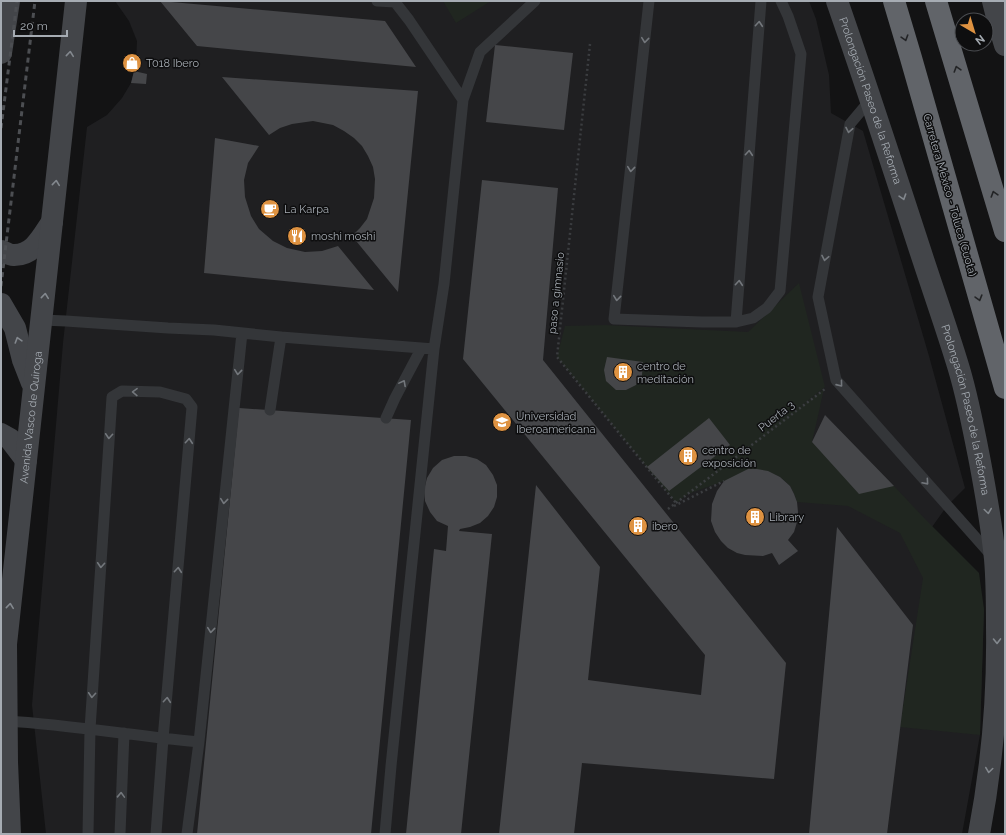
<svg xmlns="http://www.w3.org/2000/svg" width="1006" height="835" font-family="Raleway,sans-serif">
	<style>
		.built { fill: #1f1f21 }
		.green { fill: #202620 }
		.building { fill: #454649 }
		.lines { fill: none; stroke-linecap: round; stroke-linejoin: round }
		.path { stroke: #3b3d40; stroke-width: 2.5; stroke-dasharray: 2 3; stroke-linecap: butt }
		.service { stroke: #343639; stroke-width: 11 }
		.secondary { stroke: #434549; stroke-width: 22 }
		.motorway { stroke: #616469; stroke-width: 22 }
		.rail { stroke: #4c4e52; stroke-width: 3; stroke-dasharray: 5 4; stroke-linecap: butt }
		.oneway { stroke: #73777c }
		.oneway2 { stroke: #232426 }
		.oneway3 { stroke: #83888e }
		.labels { text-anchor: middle; stroke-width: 3; stroke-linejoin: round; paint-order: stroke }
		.poi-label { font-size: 11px; fill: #a6acb3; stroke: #0e0e0f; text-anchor: start }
		.street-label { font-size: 11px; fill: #a6acb3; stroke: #0e0e0f }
	</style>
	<rect width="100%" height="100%" fill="#131314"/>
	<path class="built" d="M115 1H809L816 19 829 75 831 113 863 131 929 356 965 488 947 506 932 527 984 609 980 735 962 834H46L32 705 63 343 87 127 107 115 122 98 131 83 136 63 137 41 129 21Z"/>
	<path class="green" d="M443 1H491L456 23Z
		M799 283 825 387 793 412 824 389 812 442 894 486 926 520 979 573 984 609 980 735 900 727 923 578 900 533 848 506 797 502 794 494 790 486 780 477 766 471 724 481 688 494 676 503 557 357 565 326 605 325 748 332Z"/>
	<path class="building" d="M160 1 385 21 416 67 197 46Z
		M495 45 573 53 564 130 486 122Z
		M134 71 147 74 146 84 131 83Z
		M222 77 418 91 398 292 352 236 360 228 367 219 374 198 375 179 373 167 368 156 362 146 354 138 344 131 333 125 313 121 292 124 280 128 269 135Z
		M215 138 259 146 248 163 244 180 245 197 251 216 259 229 273 241 287 248 305 252 322 251 338 246 374 290 204 273Z
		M482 180 558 188 543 360 786 663 774 779 582 763 574 834H499L536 485 600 567 588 680 701 695 705 655 463 359Z
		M607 357 643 362 642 375 636 385 626 390H616L606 381 604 370Z
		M239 408 411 420 371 834H197Z
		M825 415 894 486 859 494 812 442Z
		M709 418 730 445 669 491 647 467Z
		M454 456H466L477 459 486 465 493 475 497 485V497L494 507 488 516 480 523 470 527 460 529 459 531 492 534 461 834H406L434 549 446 551 448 526 437 521 430 512 425 501 424 490 427 478 433 468 442 460Z
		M748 469H757L768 471 780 477 790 486 794 494 797 502 798 512 797 522 794 532 788 540 798 551 779 565 772 553 763 556 745 555 737 553 728 548 721 541 715 532 711 521 712 504 717 491 724 481Z
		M837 527 913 625 887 834H809Z"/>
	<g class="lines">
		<path class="path" d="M590 44 557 357 676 503
			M674 506 724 481
			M668 509 825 389"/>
		<path class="service" d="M377 1 395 2 409 20 463 100
			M649 1 614 319 702 322H736L753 318 767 308 780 291 801 54 788 16 781 1
			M871 99 850 124 818 297 836 380 992 556
			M42 320 66 321 168 328 214 330 281 337 434 349 444 284 463 100 480 52 535 1
			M736 322 761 1
			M270 410 281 337
			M386 418 395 398 421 349
			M7 721C71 725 135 736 199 742
			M88 834 90 729 112 397 122 391 160 392 186 399 192 407 163 739 156 834
			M120 834 124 733
			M187 834 199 742 242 333
			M385 834 391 766 434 349"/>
		<g class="secondary">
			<path id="s1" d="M837 1C866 84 893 167 920 250 933 290 947 329 959 369 968 399 974 431 980 462 986 494 992 527 995 559 997 582 997 605 997 628 998 697 992 766 979 834"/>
			<path d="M993 1 999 25 1005 45"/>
			<path d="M1 53 9 1"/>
			<path d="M1 251C5 252 9 255 13 255 33 256 42 237 52 222"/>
			<path d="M1 304 15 328 23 360 32 383"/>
			<path d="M1 434 10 439 26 460"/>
			<path id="s2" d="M10 834 7 762 6 644 76 1"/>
		</g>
		<path class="motorway" d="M894 1 911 58 1005 388
			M936 1 1005 231"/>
		<path class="rail" d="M1 128 17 1
			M1 286 35 1"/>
	</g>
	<defs><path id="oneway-chevron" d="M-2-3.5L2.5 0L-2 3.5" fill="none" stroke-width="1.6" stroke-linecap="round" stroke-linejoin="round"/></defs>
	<g class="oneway">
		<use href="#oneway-chevron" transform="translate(759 24) rotate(-85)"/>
		<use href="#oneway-chevron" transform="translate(645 40) rotate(96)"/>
		<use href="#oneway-chevron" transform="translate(849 130) rotate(101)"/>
		<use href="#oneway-chevron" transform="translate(749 153) rotate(-85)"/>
		<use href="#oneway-chevron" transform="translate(631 169) rotate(96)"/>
		<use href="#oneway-chevron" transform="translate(825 258) rotate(101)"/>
		<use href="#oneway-chevron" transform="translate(739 283) rotate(-85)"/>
		<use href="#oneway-chevron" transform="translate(617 298) rotate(96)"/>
		<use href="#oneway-chevron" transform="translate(238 372) rotate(96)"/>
		<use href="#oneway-chevron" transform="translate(403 383) rotate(-62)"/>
		<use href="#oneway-chevron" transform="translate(840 384) rotate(51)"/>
		<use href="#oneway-chevron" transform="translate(135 392) rotate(-179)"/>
		<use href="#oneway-chevron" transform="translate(109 436) rotate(94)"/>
		<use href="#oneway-chevron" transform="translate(189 441) rotate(-85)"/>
		<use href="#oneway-chevron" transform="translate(926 482) rotate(49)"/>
		<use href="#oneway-chevron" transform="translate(224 501) rotate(96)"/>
		<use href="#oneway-chevron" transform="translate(101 565) rotate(94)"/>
		<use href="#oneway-chevron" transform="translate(178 570) rotate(-85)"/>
		<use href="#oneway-chevron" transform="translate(211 630) rotate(96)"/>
		<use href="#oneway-chevron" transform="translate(92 695) rotate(94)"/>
		<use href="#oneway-chevron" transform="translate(167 700) rotate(-85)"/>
		<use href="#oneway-chevron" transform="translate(121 795) rotate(-88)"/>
	</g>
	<g class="oneway2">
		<use href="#oneway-chevron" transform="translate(905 38) rotate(73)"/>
		<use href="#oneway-chevron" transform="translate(957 69) rotate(-107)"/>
		<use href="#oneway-chevron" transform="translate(994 194) rotate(-107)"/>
		<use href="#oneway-chevron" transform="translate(979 298) rotate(74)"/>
	</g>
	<g class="oneway3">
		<use href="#oneway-chevron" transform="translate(70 54) rotate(-84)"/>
		<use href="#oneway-chevron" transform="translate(56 183) rotate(-84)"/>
		<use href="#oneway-chevron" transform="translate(903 197) rotate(72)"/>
		<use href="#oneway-chevron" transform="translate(45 296) rotate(-84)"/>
		<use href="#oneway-chevron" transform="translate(18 340) rotate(-107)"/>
		<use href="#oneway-chevron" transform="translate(988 511) rotate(82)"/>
		<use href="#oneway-chevron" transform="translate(10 606) rotate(-84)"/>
		<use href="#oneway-chevron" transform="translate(997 641) rotate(89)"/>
		<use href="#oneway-chevron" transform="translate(989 770) rotate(98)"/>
	</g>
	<defs>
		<symbol id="shop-disc" viewBox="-11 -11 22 22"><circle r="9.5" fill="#de9241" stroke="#0e0e0f"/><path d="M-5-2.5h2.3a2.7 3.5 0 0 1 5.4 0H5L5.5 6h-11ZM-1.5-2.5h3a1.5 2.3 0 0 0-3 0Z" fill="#fff"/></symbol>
		<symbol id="cafe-disc" viewBox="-11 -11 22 22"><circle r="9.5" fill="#de9241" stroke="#0e0e0f"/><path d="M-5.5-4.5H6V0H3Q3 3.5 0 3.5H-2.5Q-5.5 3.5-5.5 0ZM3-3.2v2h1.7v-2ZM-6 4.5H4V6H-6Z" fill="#fff"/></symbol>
		<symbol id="restaurant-disc" viewBox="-11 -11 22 22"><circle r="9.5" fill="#de9241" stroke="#0e0e0f"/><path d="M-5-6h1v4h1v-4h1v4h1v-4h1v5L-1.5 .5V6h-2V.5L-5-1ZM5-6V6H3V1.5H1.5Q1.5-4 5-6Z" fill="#fff"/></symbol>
		<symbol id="building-disc" viewBox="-11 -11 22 22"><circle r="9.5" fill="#de9241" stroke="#0e0e0f"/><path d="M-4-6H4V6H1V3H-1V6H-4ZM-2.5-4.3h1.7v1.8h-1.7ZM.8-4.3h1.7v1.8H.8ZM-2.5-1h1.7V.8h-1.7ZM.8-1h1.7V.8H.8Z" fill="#fff"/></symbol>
		<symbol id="university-disc" viewBox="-11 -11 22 22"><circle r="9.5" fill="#de9241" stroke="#0e0e0f"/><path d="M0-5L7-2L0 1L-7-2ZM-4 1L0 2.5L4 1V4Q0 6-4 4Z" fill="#fff"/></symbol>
	</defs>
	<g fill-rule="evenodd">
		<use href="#shop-disc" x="121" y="52" width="22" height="22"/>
		<use href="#cafe-disc" x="259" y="198" width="22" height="22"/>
		<use href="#restaurant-disc" x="286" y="225" width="22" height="22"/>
		<use href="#building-disc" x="612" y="361" width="22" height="22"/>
		<use href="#university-disc" x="491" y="411" width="22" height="22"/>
		<use href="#building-disc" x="677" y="445" width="22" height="22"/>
		<use href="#building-disc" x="744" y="506" width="22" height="22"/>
		<use href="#building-disc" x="627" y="515" width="22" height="22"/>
	</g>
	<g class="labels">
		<g class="poi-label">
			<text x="146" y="67">T018 Ibero</text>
			<text x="284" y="213">La Karpa</text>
			<text x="311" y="240">moshi moshi</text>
			<text x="637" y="370">centro de<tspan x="637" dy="13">meditación</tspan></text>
			<text x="516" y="420">Universidad<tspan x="516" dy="13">Iberoamericana</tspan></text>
			<text x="702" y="454">centro de<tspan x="702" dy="13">exposición</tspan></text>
			<text x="769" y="521">Library</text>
			<text x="652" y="530">ibero</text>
		</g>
		<g class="street-label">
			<text dy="4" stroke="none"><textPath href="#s1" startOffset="105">Prolongación Paseo de la Reforma</textPath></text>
			<text transform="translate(950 195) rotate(74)" y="4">Carretera México - Toluca (Cuota)</text>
			<text transform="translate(556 293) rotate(-84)" y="4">paso a gimnasio</text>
			<text dy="4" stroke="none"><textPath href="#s1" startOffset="429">Prolongación Paseo de la Reforma</textPath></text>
			<text transform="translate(776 416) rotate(-38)" y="4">Puerta 3</text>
			<text dy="4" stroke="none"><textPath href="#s2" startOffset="418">Avenida Vasco de Quiroga</textPath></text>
		</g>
	</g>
	<rect width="1006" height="835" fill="none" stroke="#a6acb3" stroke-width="4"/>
	<g transform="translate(974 32) rotate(142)"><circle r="19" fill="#0e0e0f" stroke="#4b4d51"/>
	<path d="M0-3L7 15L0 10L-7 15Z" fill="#de9241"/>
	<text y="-6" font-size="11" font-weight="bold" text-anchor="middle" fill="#a6acb3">N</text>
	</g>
	<path d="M14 30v6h53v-6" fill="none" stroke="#a6acb3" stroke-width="2"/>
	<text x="20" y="30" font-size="12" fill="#a6acb3" stroke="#0e0e0f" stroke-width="3" paint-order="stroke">20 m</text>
</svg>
